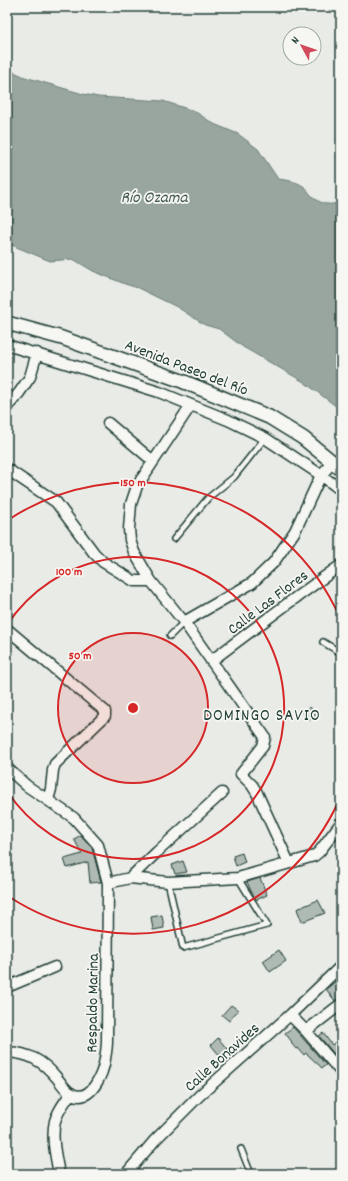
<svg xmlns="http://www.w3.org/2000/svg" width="348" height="1181" font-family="Dekko,sans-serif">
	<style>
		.water { fill: #99a6a0; stroke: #687c75 }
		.building { fill: #b0bab5; stroke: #1f3d34 }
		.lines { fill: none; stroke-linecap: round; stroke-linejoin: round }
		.service-casing { stroke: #1f3d34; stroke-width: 8 }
		.minor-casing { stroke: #1f3d34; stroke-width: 13 }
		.tertiary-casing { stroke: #1f3d34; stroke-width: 16 }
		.service { stroke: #f6f6f2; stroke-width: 5 }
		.minor { stroke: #f6f6f2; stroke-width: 10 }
		.tertiary { stroke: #f6f6f2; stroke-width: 13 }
		.ring { fill: none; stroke: #d62828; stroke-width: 2 }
		.labels { text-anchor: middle; stroke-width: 3.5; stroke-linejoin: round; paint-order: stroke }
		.street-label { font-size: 16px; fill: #1f3d34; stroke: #f6f6f2 }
		.water-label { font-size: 17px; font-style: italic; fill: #445c54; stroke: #f6f6f2 }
		.neighbourhood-label { font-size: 17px; letter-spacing: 1px; fill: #1f3d34; stroke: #f6f6f2 }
		.centre { fill: #d62828; stroke: #f6f6f2; stroke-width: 2 }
		.ring-label { font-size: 12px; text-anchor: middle; font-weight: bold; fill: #d62828; stroke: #f6f6f2; stroke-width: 3.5; stroke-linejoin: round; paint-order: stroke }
	</style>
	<rect width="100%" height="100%" fill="#e9ebe7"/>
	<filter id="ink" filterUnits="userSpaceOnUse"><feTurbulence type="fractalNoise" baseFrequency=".025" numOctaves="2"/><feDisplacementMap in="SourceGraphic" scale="8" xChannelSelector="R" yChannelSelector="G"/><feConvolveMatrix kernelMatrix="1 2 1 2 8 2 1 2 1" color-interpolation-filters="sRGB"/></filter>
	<g filter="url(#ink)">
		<path class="water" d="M7 69 25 77 83 94 98 97 163 101 194 111 214 124 238 134 258 149 278 179C286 180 296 181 303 186 307 188 308 192 311 195 321 205 329 206 341 202V410L304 382 243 347 219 329 205 325 177 307 138 288 125 284 93 271 73 259 50 261 7 243Z"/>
		<path class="building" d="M310 707 316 715 310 720 303 712Z
			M81 835 92 848 101 882 90 883 88 862 67 868 64 859 82 854 74 839Z
			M242 853 245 862 236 866 233 856Z
			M183 861 187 872 175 874 172 865Z
			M260 878 267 895 256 900 251 891 247 882Z
			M318 900 325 913 302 922 297 909Z
			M162 915 164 928 153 930 151 917Z
			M279 950 286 961 270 972 263 961Z
			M341 977V998L335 1001 326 989Z
			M231 1005 238 1010 229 1021 222 1015Z
			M293 1027 326 1065 322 1068 306 1053 304 1055 298 1048 296 1049 291 1043 292 1042 285 1033Z
			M323 1033 332 1045 341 1037V1062L319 1036Z
			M218 1038 228 1050 220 1056 211 1045Z"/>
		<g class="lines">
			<defs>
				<path id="service" d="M174 539 208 498 234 477 265 438
					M170 636 184 622
					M323 642 341 653
					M168 882 183 948 267 925 238 878
					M241 1149 251 1174"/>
				<path id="minor" d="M7 345 159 392 228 420 265 438 321 475 341 490
					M191 405 137 486 131 504 129 529 130 540 134 552 151 581 184 622 265 737 263 746 241 774 252 785 257 793 289 863
					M7 407 19 393 30 377 37 353
					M108 423 153 461
					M7 469 56 502 94 553 103 562 134 581H151
					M184 622 252 583 274 562 295 531 321 475 332 463
					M7 629 94 702 105 711V716L55 764 53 770 51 789 48 800
					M211 661 287 604 341 565
					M7 768 27 786 74 818 98 845 108 883 107 1041C107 1047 106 1053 105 1059 103 1073 91 1104 72 1094 66 1091 61 1083 57 1078 43 1061 29 1053 7 1052
					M130 878 157 852 222 793
					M108 883 130 878 168 882 238 878 314 856 319 852 341 823
					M7 987 55 967
					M290 1015 306 1031 341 1004
					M306 1031 341 1072
					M59 1174C56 1157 51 1138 55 1121 58 1110 65 1102 71 1093
					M126 1174 155 1140 200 1095 290 1015 341 966"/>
				<path id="tertiary" d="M7 323 62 338 182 381 269 417 303 438 341 469"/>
			</defs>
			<use href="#service" class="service-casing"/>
			<use href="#minor" class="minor-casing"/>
			<use href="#tertiary" class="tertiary-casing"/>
			<use href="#service" class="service"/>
			<use href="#minor" class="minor"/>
			<use href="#tertiary" class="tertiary"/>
		</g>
	</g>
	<circle cx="133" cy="708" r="75" fill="#d62828" fill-opacity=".12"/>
	<g class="ring">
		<circle cx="133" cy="708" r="75"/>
		<path d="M7 625A151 151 0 1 1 7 791"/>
		<path d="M340 798A226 226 0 0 1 8 896M8 520A226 226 0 0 1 340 618"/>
	</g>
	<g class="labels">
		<g class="street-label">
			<text transform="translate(187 366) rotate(21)" y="6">Avenida Paseo del Río</text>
			<text transform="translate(267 601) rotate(-37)" y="6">Calle Las Flores</text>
			<text transform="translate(91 1003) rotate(-89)" y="6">Respaldo Marina</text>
			<text transform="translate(221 1056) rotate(-42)" y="6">Calle Bonavides</text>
		</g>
		<g class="water-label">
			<text x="154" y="202">Río Ozama</text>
		</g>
		<g class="neighbourhood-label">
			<text x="262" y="720">DOMINGO SAVIO</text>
		</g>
	</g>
	<circle cx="133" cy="708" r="6" class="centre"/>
	<g class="ring-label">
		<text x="133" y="486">150 m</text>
		<text x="69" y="575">100 m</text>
		<text x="80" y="659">50 m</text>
	</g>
	<rect width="348" height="1181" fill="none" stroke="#f6f6f2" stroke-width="24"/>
	<rect x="12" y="12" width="324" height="1157" fill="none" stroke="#1f3d34" stroke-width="1.5" filter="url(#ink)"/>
	<g transform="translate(302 46) rotate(310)"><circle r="19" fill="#f6f6f2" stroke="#a0aca6"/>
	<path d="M0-3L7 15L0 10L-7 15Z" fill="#d1495b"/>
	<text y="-6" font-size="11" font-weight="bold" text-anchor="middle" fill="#1f3d34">N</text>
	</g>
</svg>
